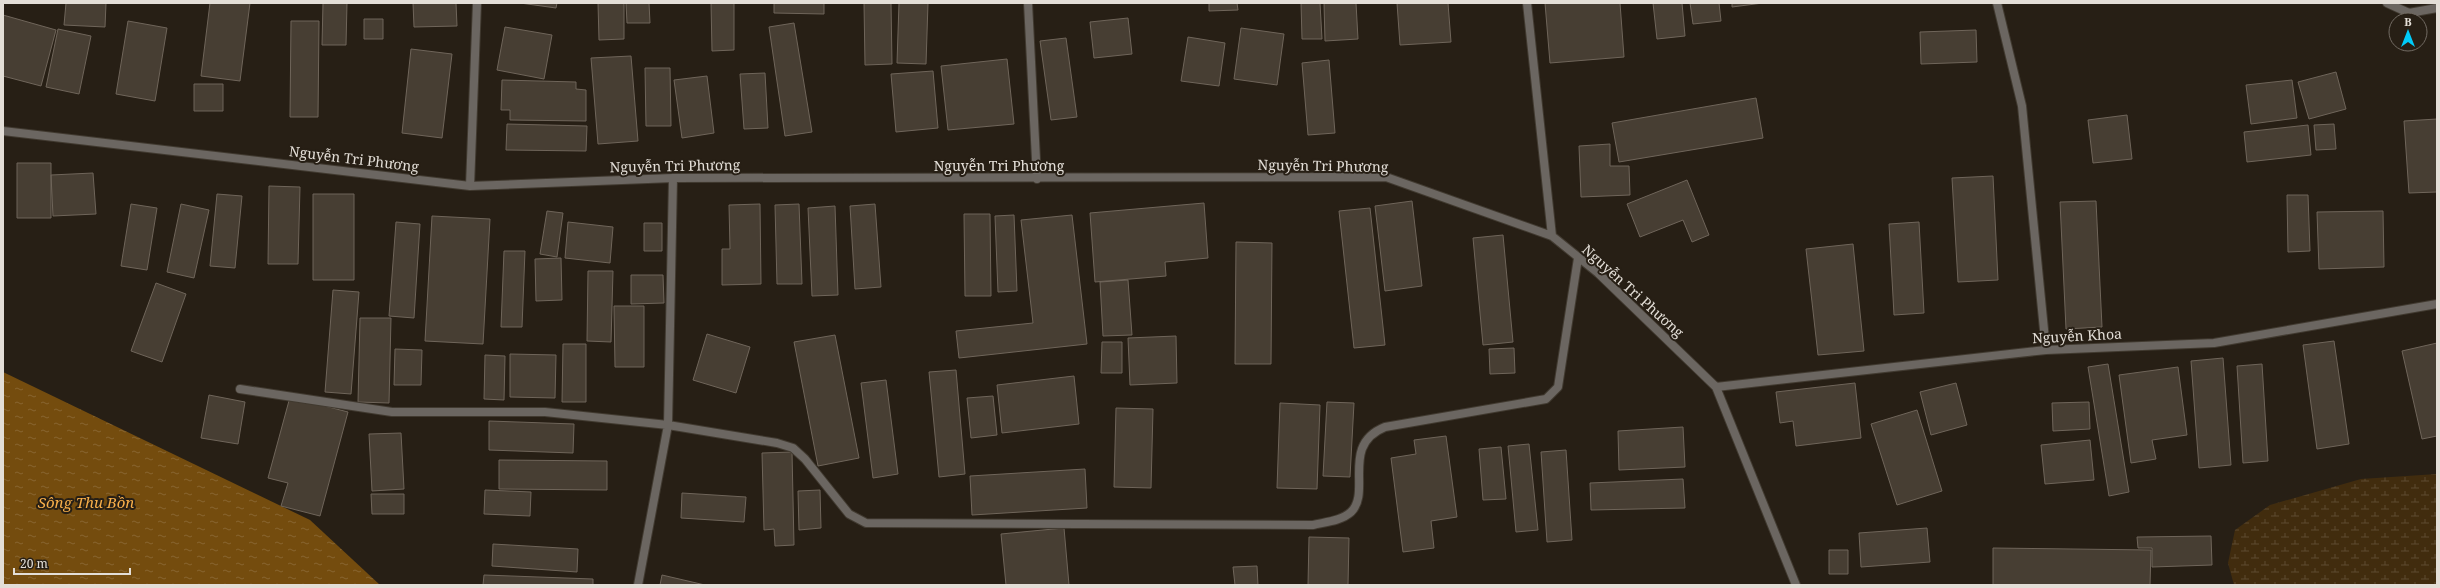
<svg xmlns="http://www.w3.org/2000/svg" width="2440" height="588" font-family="'Noto Serif',serif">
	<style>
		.wetland { fill: url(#wetland-marsh) }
		.water { fill: url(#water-ripples) }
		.building { fill: #473e33; stroke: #6f655a }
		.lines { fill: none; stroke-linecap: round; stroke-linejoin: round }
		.street-casing { stroke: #413a30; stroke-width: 10 }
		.street { stroke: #6b6661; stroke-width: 8 }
		.labels { text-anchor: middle; stroke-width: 4; stroke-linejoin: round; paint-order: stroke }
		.street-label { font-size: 14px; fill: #e3ded7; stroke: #271f15 }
		.water-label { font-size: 15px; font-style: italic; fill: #f8af4a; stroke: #271f15 }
	</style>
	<defs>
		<pattern id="wetland-marsh" width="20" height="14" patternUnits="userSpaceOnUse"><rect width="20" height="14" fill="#412c0e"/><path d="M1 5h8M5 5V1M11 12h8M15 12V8" fill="none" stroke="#5c4a30"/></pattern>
		<pattern id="water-ripples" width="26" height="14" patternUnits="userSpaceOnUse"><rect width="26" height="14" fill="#744c0e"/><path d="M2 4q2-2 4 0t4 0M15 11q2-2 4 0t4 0" fill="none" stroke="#886530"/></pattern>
	</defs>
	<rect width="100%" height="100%" fill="#271f15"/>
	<path class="wetland" d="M2437 474V585H2234L2228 563 2235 530 2270 505 2361 479Z"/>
	<path class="water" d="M3 372 310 520 380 585H3Z"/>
	<path class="building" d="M66 3H106L105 27 64 25Z
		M210 3H250L240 81 201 76Z
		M323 3H347L346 45H322Z
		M413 3H456L457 26 414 27Z
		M520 3H557L556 8Z
		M598 3H624V39L599 40Z
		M626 3H649L650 23H627Z
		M711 3H734V50L712 51Z
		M774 3H824V14L774 13Z
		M864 3H891L892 64 865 65Z
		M899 3H928L926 64 897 63Z
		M1209 3H1237L1238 10 1209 11Z
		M1301 3H1320L1322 39H1302Z
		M1324 3H1356L1358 39 1325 41Z
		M1397 3H1448L1451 42 1400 45Z
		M1545 3H1620L1624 57 1550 63Z
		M1653 3H1682L1685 36 1657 39Z
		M1690 3H1719L1721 21 1693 24Z
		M1732 3H1763L1732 7Z
		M3 15 56 30 41 86 3 76Z
		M1128 18 1132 54 1094 58 1090 22Z
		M364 19H383V39H364Z
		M128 21 167 28 155 101 116 94Z
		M291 21H319L318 117H290Z
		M794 23 812 132 785 136 769 27Z
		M505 27 552 35 544 79 497 70Z
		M1241 28 1284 34 1277 85 1234 79Z
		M58 29 91 36 79 94 46 87Z
		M1976 30 1977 62 1921 64 1920 32Z
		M1188 37 1225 43 1219 86 1181 81Z
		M1066 38 1077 117 1051 120 1040 41Z
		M411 49 452 54 442 138 402 133Z
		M631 56 638 141 598 144 591 58Z
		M1007 59 1014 124 948 130 941 66Z
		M1329 60 1335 133 1308 135 1302 63Z
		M645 68H670L671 126H646Z
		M933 71 938 128 896 132 891 74Z
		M2336 72 2346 109 2309 119 2298 82Z
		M765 73 768 128 744 129 740 74Z
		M707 76 714 133 682 138 674 80Z
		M502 80 576 82V89L586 90V121L510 120V110H501Z
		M2292 80 2297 118 2251 124 2246 85Z
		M194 84H223V111H194Z
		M1756 98 1763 138 1619 162 1612 123Z
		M2127 115 2132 159 2093 163 2088 120Z
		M2437 119V192L2409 193 2404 121Z
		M507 124 587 126 586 151 506 150Z
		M2334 124 2336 149 2316 150 2314 125Z
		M2308 125 2311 155 2247 162 2244 132Z
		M1610 144V166H1629L1630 195 1581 197 1579 146Z
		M17 163H51V218H17Z
		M93 173 96 214 53 216 51 175Z
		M1993 176 1998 280 1958 282 1952 178Z
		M1687 180 1709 235 1692 242 1683 220 1640 237 1627 204Z
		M269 186 300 187 298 264H268Z
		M217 194 242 196 235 268 210 266Z
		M313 194H354V280H313Z
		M2287 195H2308L2310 251 2288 252Z
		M1412 201 1422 286 1385 291 1375 206Z
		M2096 201 2102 327 2066 329 2060 202Z
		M1204 203 1208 258 1165 262 1166 276 1095 282 1090 213Z
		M131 204 157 208 147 270 121 266Z
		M181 204 209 210 194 278 167 272Z
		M760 204 761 284 722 285V249H730L729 205Z
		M799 204 802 284H777L775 205Z
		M875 204 881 287 855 289 850 206Z
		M835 206 838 295 812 296 808 208Z
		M1370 208 1385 345 1354 348 1339 211Z
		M547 211 563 213 557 257 540 254Z
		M2383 211 2384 267 2319 269 2317 212Z
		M964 214H990L991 296H965Z
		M1014 215 1017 291 998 292 995 216Z
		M1072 215 1087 344 959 358 956 331 1033 323 1021 220Z
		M432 216 490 219 483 344 425 341Z
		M396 222 420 224 414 318 389 316Z
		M568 222 613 227 610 263 565 258Z
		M1919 222 1924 313 1894 315 1889 224Z
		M644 223H662V251H644Z
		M1503 235 1513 342 1483 345 1473 238Z
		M1236 242 1272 243 1271 364H1235Z
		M1853 244 1864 351 1818 355 1806 249Z
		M504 251H525L522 327H501Z
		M561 258 562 300 536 301 535 259Z
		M588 271H613L611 342 587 341Z
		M631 275H663L664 303 631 304Z
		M1128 280 1132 335 1103 336 1100 282Z
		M156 283 186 294 162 362 131 351Z
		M333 290 359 292 351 394 325 392Z
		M614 306H644V367H615Z
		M360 318H391L389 403 358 402Z
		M707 334 750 347 736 393 693 380Z
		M835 335 859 458 818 466 794 342Z
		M1176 336 1177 383 1130 385 1128 338Z
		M2334 341 2349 444 2317 449 2303 345Z
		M1102 342H1122V373H1101Z
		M2437 343V436L2422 439 2402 351Z
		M563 344H586V402H562Z
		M1514 348 1515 373 1490 374 1489 349Z
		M395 349 422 350 421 385H394Z
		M510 354 556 355 555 398 510 397Z
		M485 355 505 356 504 400 484 399Z
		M2223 358 2231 465 2199 468 2191 361Z
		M2108 364 2129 492 2109 496 2088 367Z
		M2262 364 2268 461 2243 463 2237 366Z
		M2178 367 2187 435 2152 440 2156 459 2131 463 2119 375Z
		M956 370 965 474 939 477 929 372Z
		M1074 376 1079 424 1002 433 997 385Z
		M886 380 898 474 873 478 861 383Z
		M1855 383 1861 438 1796 446 1793 421 1780 423 1776 392Z
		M1956 383 1967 425 1931 435 1920 392Z
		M209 395 245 402 238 444 201 438Z
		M993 396 997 435 971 438 967 398Z
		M290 397 348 412 320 516 281 506 288 483 268 478Z
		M1327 402 1354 403 1350 477 1323 476Z
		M2089 402 2090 429 2053 431 2052 403Z
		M1280 403 1320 405 1317 489 1277 488Z
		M1116 408 1153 409 1151 488 1114 487Z
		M1917 410 1942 491 1897 505 1871 424Z
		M489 421 574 424 573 453 489 450Z
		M1683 427 1685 467 1619 470 1618 431Z
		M401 433 404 489 372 491 369 434Z
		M1446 436 1457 517 1431 521 1434 548 1403 552 1391 458 1416 454 1414 440Z
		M2090 440 2094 480 2045 484 2041 445Z
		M1529 444 1538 530 1516 532 1508 446Z
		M1501 447 1506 499 1483 500 1479 449Z
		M1566 450 1572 540 1547 542 1541 452Z
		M792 452 794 545 775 546 774 529 764 530 762 453Z
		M499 460 607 461V490L499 489Z
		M1085 469 1087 508 972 515 970 476Z
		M1683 479 1685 508 1591 510 1590 483Z
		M485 490 531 492 530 516 484 514Z
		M820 490 821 528 799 530 798 491Z
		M682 493 746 497 744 522 681 518Z
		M371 494H404V514H372Z
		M1064 528 1069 585H1006L1001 534Z
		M1927 528 1930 562 1861 567 1859 533Z
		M2211 536 2212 565 2152 567V548H2138L2137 537Z
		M1309 537 1349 538 1348 585H1308Z
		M493 544 578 549 577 572 492 566Z
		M1993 548 2151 550 2150 585H1993Z
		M1829 550H1848V574H1829Z
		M1257 566 1258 585H1235L1233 567Z
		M484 575 593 579V585H483Z
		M662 575 705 585H660Z"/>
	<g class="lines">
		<defs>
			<path id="street" d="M1028 3 1037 179
				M1527 3 1552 236
				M1997 3 2022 106 2046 350
				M2387 3 2409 13 2437 8
				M3 131 470 186 673 178 1386 177 1552 236 1598 273 1716 387 1796 585
				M470 186 477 3
				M1716 387 2046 350 2214 343 2437 304
				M240 389 392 412H545L668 425 777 443 793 448 805 459 849 514 866 523 1313 525C1325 522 1341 521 1351 512 1372 492 1340 445 1385 427L1546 399 1558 387 1578 258
				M638 585 668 425 673 178"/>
		</defs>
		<use href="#street" class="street-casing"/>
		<use href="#street" class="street"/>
	</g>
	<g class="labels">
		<g class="street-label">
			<text transform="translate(354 159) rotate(7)" y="5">Nguyễn Tri Phương</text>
			<text transform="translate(675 166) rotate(-1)" y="5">Nguyễn Tri Phương</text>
			<text x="999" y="171">Nguyễn Tri Phương</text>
			<text transform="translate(1323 166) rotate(1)" y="5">Nguyễn Tri Phương</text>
			<text transform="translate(1633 291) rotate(42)" y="5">Nguyễn Tri Phương</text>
			<text transform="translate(2077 336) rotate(-3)" y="5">Nguyễn Khoa</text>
		</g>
		<g class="water-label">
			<text x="86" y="508">Sông Thu Bồn</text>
		</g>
	</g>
	<rect width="2440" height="588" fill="none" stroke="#e3ded7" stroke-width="8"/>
	<g transform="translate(2408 32)"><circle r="19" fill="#271f15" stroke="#726b63"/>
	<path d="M0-3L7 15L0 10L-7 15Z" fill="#00cbf8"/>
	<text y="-6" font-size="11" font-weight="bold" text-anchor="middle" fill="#e3ded7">B</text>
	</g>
	<path d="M14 568v6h116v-6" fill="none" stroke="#e3ded7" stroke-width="2"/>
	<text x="20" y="568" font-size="12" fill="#e3ded7" stroke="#271f15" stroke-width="3" paint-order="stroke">20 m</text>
</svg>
